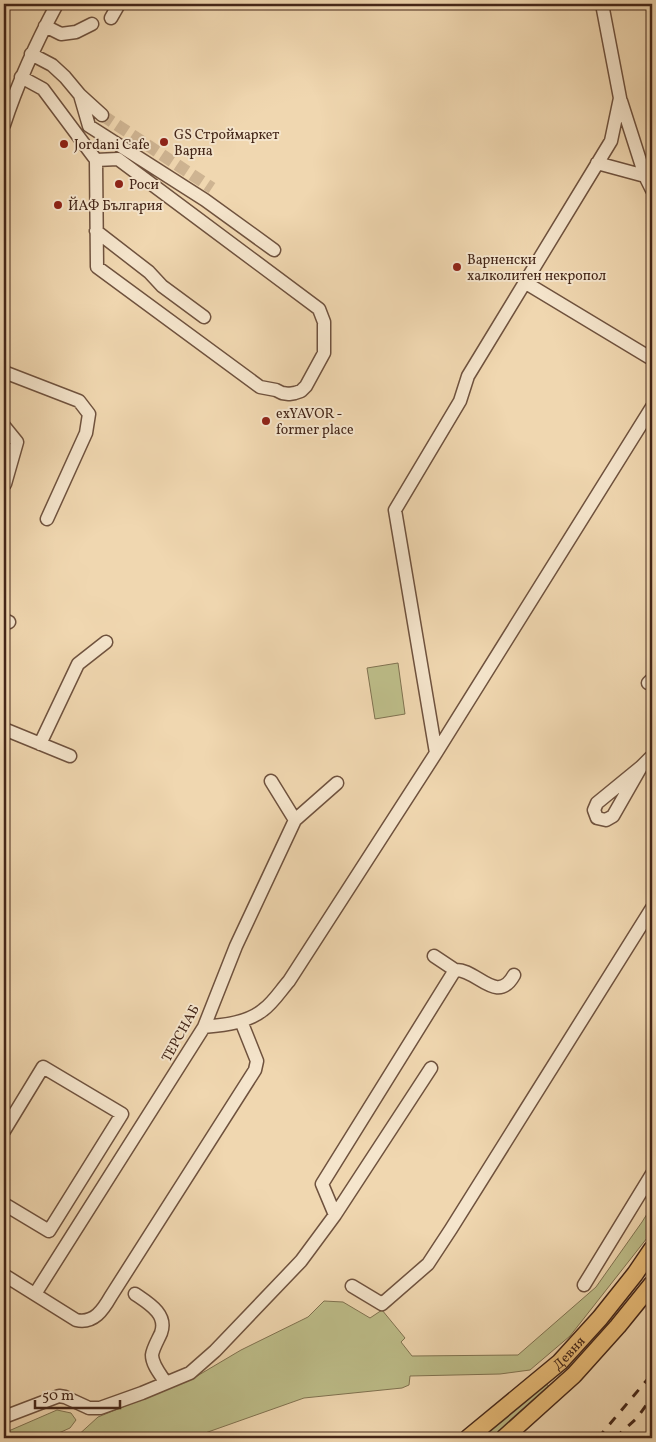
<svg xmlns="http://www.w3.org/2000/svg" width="656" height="1442" font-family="Vollkorn,serif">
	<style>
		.green { fill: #bdbd89; stroke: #807250 }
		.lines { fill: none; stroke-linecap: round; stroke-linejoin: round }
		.minor-tunnel { stroke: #ceb492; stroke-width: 12; stroke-dasharray: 12 6; stroke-linecap: butt }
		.minor-casing { stroke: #6f523e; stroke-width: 15 }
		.major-casing { stroke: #442618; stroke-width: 19 }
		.minor { stroke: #f5e5cc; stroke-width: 12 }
		.major { stroke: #e8bc78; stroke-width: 16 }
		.rail { stroke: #442618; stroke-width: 3; stroke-dasharray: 9 9; stroke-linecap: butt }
		.poi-dot { fill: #8f2418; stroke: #f5e5cc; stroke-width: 2 }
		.labels { text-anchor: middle; stroke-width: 4; stroke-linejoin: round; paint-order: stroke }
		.poi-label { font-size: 14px; fill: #442618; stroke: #f5e5cc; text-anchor: start }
		.street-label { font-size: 14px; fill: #442618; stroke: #f5e5cc }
	</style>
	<rect width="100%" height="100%" fill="#f0d7b0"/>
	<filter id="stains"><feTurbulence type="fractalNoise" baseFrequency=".004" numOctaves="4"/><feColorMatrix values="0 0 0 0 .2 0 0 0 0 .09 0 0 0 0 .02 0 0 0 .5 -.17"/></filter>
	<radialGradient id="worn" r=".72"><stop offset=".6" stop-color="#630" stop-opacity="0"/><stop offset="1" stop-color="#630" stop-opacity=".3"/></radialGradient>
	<path class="green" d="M398 663 405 714 375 719 367 668Z
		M652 1206 651 1233 570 1336 530 1370 500 1374 410 1376 409 1385 402 1388 304 1398 191 1438H75L98 1417 192 1379 241 1350 308 1317 324 1301 343 1302 370 1318 382 1310 405 1338 401 1342 412 1356 518 1355 596 1287 642 1222Z
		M541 1379 555 1392 504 1438H468Z
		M57 1410 71 1413 76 1420 70 1428 52 1436 54 1438H4V1433Z"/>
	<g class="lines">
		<path class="minor-tunnel" d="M102 115 212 188"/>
		<defs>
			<path id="minor" d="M111 18 119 4
				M45 26 61 34 76 32 92 24
				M31 54 52 65 65 77 80 95 102 115
				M21 77 43 89 96 160 97 267 260 387 276 390 282 393 289 394 295 393 301 391 306 386 324 353V322L319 309 118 159 96 160
				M80 95 89 126 205 200 274 250
				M621 101 645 176 652 190
				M4 125C18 82 36 43 57 4
				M597 163 645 176
				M96 231 149 272 162 286 204 317
				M526 283 652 359
				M4 372 79 401 89 414 86 433 47 519
				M4 426 17 442 5 484
				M4 620 9 622
				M648 683 652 679
				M4 729 70 756
				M40 744 78 664 106 642
				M436 753 395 510 460 401 468 376 611 141 620 98 602 4
				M641 767 613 816 606 820 597 818 594 810 597 803 641 767 652 756
				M271 781 295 820
				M455 970C476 968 497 1006 514 975
				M204 1027C224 1025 247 1023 263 1010 273 1003 281 990 289 981L436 753 652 407
				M4 1131 43 1067 122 1114 49 1231 4 1204
				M335 1215 431 1068
				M4 1275 76 1320C94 1324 103 1310 111 1296L255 1070 257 1061 241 1021
				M584 1285 652 1174
				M352 1286 382 1304 428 1264 451 1229 652 908
				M35 1294 204 1027 236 946 295 820 337 783
				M135 1294C148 1303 168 1314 161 1333 158 1340 153 1348 152 1355 152 1365 161 1375 166 1383
				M4 1417 59 1396 65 1397 89 1408H100L142 1393 190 1373 215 1351 301 1261 335 1215 322 1184 455 970 434 956"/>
			<g id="major">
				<path id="s1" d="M468 1438 560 1362 600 1318 635 1274 652 1249"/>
				<path d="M504 1438 574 1375 618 1326 652 1284"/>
			</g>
		</defs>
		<use href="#minor" class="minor-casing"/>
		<use href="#major" class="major-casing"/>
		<use href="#minor" class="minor"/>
		<use href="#major" class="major"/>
		<path class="rail" d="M598 1438 652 1374
			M615 1438 637 1418 652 1397"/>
	</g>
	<g class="poi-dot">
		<circle cx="164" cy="142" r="5"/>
		<circle cx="64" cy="144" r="5"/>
		<circle cx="119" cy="184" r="5"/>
		<circle cx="58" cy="205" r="5"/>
		<circle cx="457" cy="267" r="5"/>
		<circle cx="266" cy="421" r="5"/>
	</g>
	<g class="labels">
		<g class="poi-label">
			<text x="174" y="139">GS Строймаркет<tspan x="174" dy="16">Варна</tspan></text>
			<text x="74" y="149">Jordani Cafe</text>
			<text x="129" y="189">Роси</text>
			<text x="68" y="210">ЙАФ България</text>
			<text x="467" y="264">Варненски<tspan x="467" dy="16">халколитен некропол</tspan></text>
			<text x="276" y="418">exYAVOR -<tspan x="276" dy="16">former place</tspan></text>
		</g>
		<g class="street-label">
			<text transform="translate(180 1033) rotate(-61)" y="5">ТЕРСНАБ</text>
			<text dy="5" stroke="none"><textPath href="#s1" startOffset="132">Девня</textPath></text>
		</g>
	</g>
	<rect width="656" height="1442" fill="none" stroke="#f0d7b0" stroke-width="20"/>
	<rect x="5" y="5" width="646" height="1432" fill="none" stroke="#442618" stroke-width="2.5"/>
	<rect x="10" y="10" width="636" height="1422" fill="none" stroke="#442618"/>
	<path d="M35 1400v8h85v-8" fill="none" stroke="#442618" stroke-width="2.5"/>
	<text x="42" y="1400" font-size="15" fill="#442618" stroke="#f5e5cc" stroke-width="4" paint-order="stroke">50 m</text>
	<rect width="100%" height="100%" filter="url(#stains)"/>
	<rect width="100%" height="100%" fill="url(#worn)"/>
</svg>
